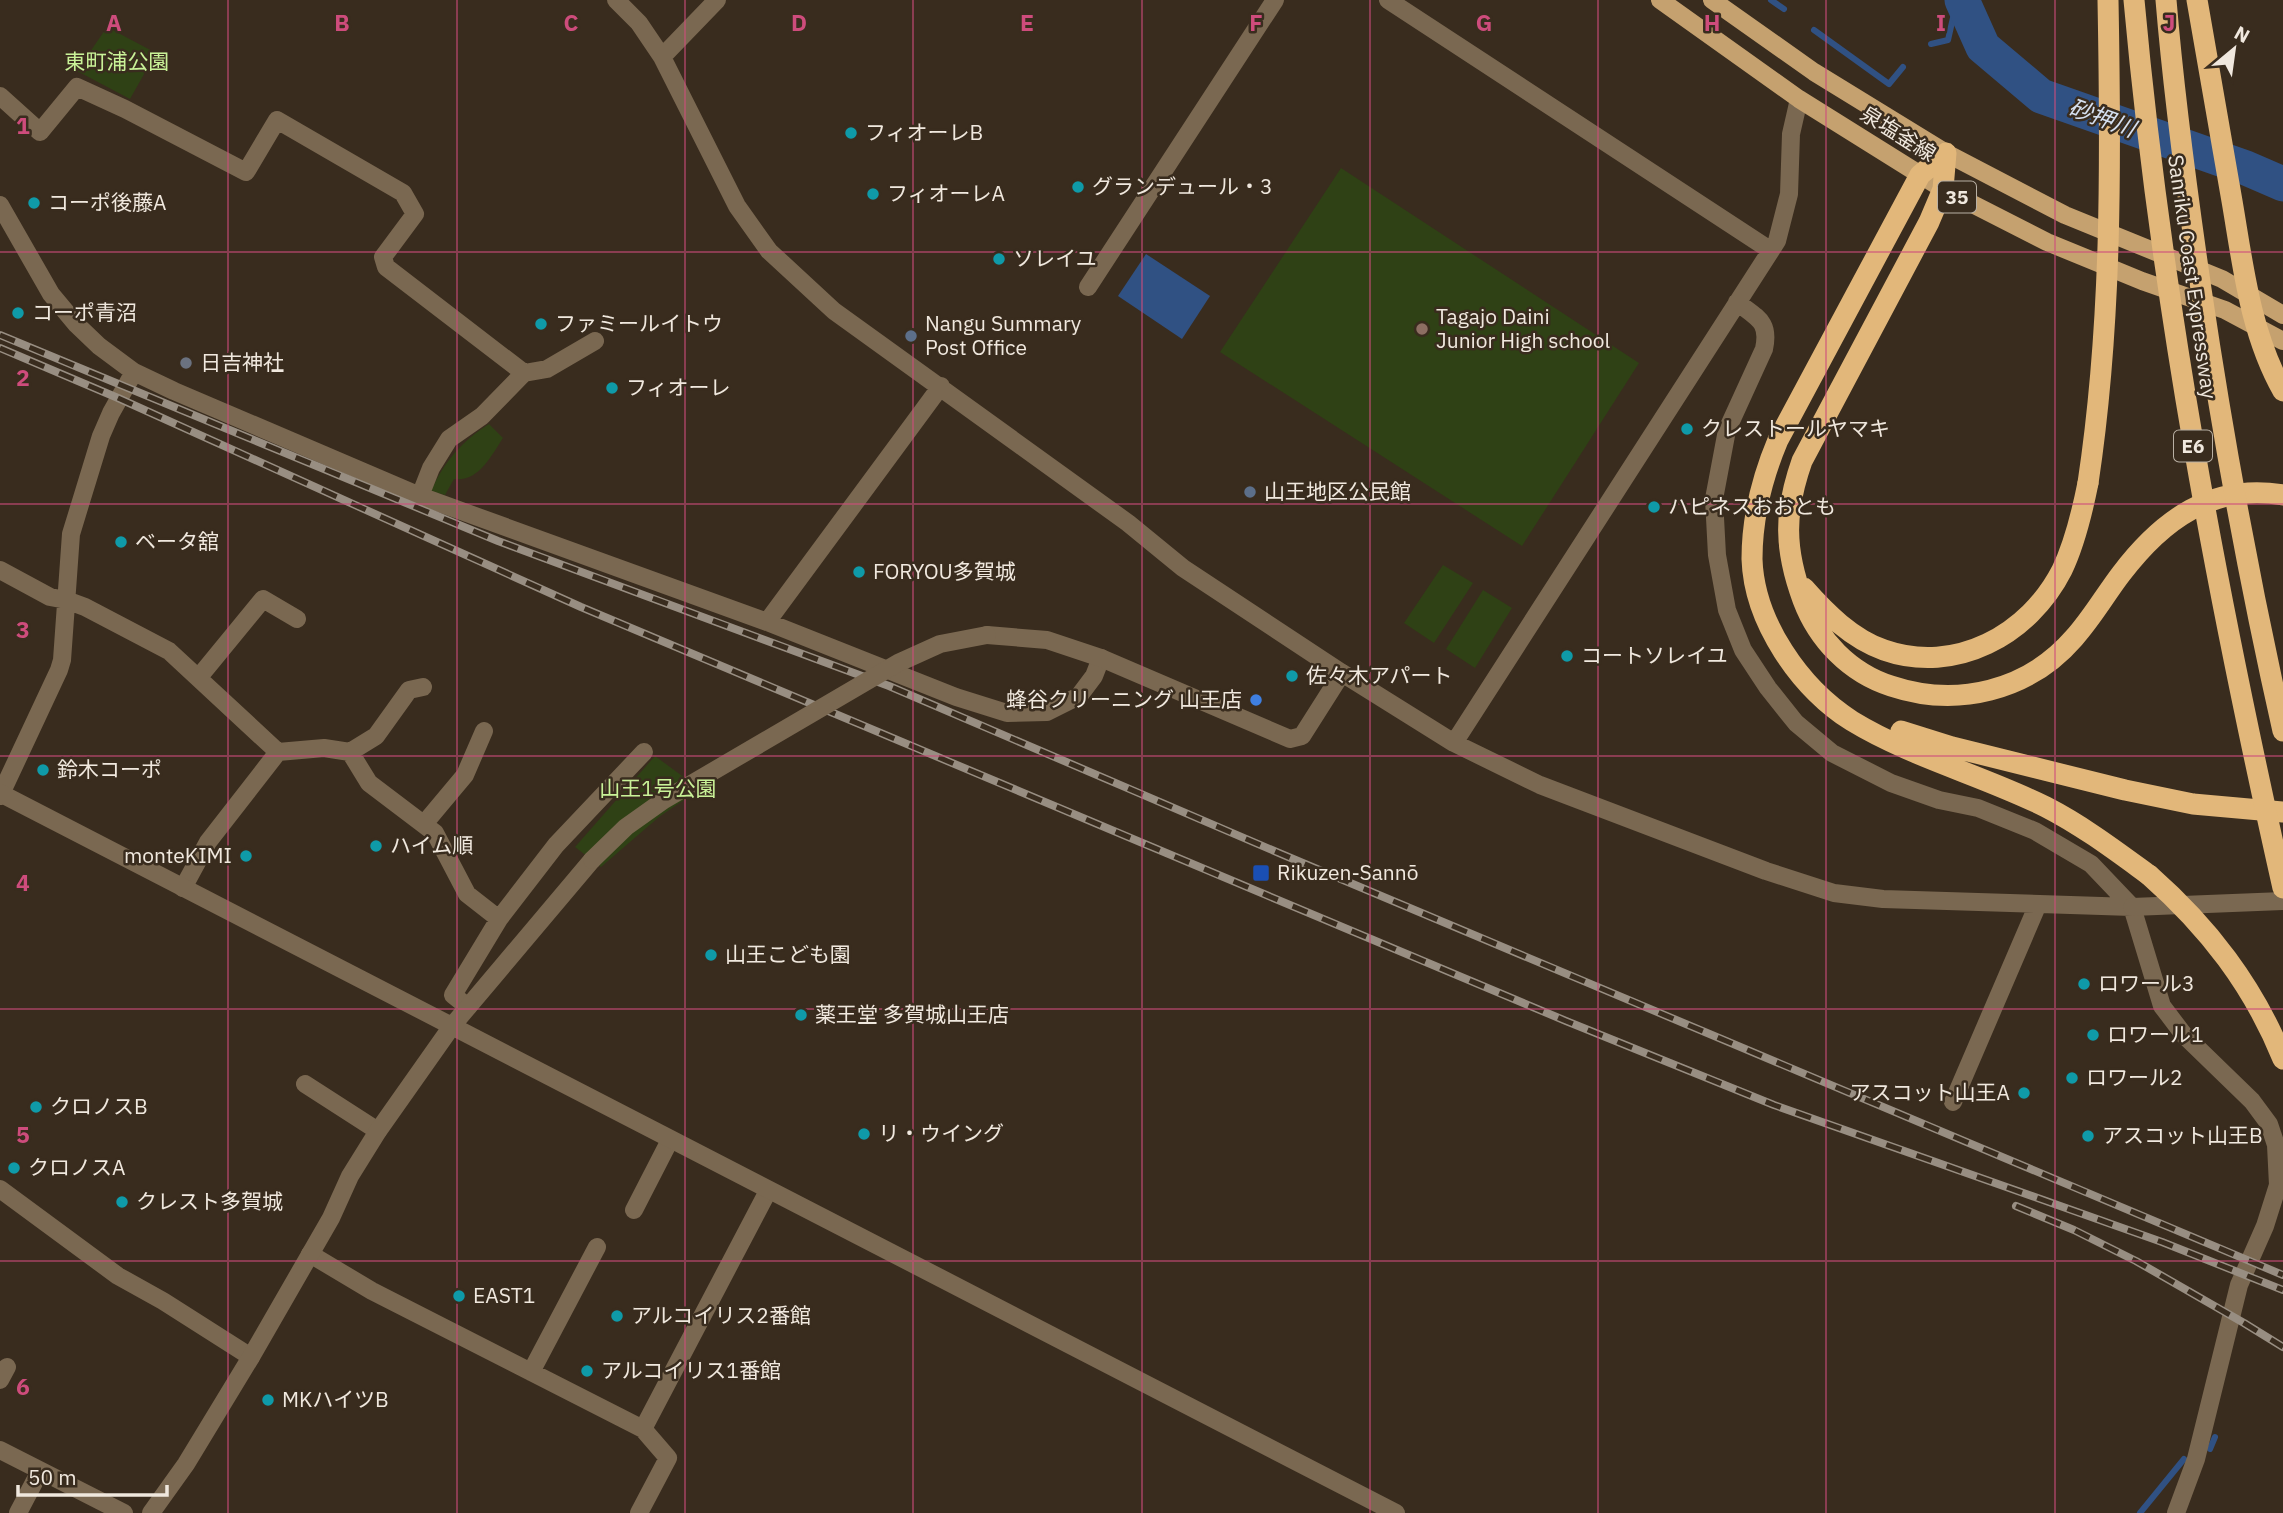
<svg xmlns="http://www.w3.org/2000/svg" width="2283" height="1513" font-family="'IBM Plex Sans','Noto Sans JP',sans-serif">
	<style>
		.green { fill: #2f4115 }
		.water { fill: #305183 }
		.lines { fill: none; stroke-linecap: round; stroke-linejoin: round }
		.stream { stroke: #305183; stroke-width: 6 }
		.river { stroke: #305183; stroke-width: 35 }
		.minor { stroke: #7a6851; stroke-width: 18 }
		.tertiary { stroke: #7a6851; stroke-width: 18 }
		.primary { stroke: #c5a16f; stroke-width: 18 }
		.motorway { stroke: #e2b77a; stroke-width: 21 }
		.rail-casing { stroke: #988e82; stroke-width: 8 }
		.rail { stroke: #392c1e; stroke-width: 5; stroke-dasharray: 16; stroke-linecap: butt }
		.tertiary-bridge { stroke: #7a6851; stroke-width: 18 }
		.motorway-bridge { stroke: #e2b77a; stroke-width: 21 }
		.grid { fill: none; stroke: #ce4c7c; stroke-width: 2; stroke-opacity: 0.55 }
		.culture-dot { fill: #0f9aa8; stroke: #392c1e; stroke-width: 2.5 }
		.education-dot { fill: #8d6e63; stroke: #392c1e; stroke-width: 2.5 }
		.service-dot { fill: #5c6f8a; stroke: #392c1e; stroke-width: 2.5 }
		.worship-dot { fill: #6b7280; stroke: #392c1e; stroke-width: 2.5 }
		.shop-dot { fill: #3f7fe0; stroke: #392c1e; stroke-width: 2.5 }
		.transit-dot { fill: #1a4fb4; stroke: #392c1e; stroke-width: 2.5 }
		.labels { text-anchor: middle; stroke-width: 5; stroke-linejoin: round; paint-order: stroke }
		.shield { fill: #392c1e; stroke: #b9b0a4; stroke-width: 2 }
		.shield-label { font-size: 19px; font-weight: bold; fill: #f0e8de }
		.park-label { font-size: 21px; fill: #c9f298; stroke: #392c1e }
		.poi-label { font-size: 21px; fill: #f0e8de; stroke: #392c1e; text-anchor: start }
		.street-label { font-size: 21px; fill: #f0e8de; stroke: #392c1e }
		.water-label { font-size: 23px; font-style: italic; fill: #d5e0f0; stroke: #392c1e }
		.grid-label { font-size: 23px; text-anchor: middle; font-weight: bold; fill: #ce4c7c; stroke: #392c1e; stroke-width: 5; stroke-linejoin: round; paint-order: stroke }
	</style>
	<rect width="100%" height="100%" fill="#392c1e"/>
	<path class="green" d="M107 27 156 53 130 99 77 71Z
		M1341 168 1639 363 1522 546 1220 352Z
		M489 424 503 438C491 456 479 482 454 479L445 495 431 491C444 462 462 441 489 424Z
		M1443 565 1473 583 1434 643 1404 623Z
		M1483 590 1512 608 1475 668 1446 649Z
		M655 756 700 789 659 817 601 867 575 847Z"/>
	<path class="water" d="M1146 254 1210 296 1182 339 1118 296Z"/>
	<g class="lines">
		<path class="stream" d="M1771 0 1784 9
			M1814 30 1889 84 1903 67
			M1931 44 1948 40 1957 0
			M2210 1449 2215 1437
			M2140 1513 2184 1459"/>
		<path class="river" d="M1962 0 1983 47 2041 96 2246 168 2283 184"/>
		<path class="minor" d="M616 0 639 23 662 57 737 206 769 251 834 311 1128 523 1183 568 1342 673 1454 743 1540 785 1766 871 1834 893 1883 899 2132 907
			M1388 0 1770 250
			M662 57 717 0
			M0 96 40 132 77 87 125 109 246 172 277 120 403 193 415 214 383 257 386 267 524 373
			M0 205 51 294 76 324 99 346 134 372 174 391 420 496 767 622 956 697 1007 713 1047 712 1079 696 1094 676 1101 658
			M1088 287 1275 0
			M1737 302C1757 318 1770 321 1764 349L1727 430 1714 499 1717 555 1727 610 1743 650 1768 688 1796 723 1832 753 1891 783 1939 800 1978 808 2035 831 2091 864 2132 907 2162 1006 2184 1035 2252 1101 2269 1124 2276 1145 2278 1185 2265 1226 2239 1285 2196 1459 2176 1513
			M420 496 431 468 449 439 482 416 524 373 547 369 595 341
			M0 570 50 597 66 600 85 607 169 651 278 752
			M767 622 941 386
			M199 677 263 599 297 619
			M1454 743 1777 241 1789 194 1791 134 1799 99
			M350 752 376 736 409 690 423 687
			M0 796 59 670 62 660 71 534 101 436 111 413 134 372
			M424 824 465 775 484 731
			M183 888 208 842 278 752 324 748 350 752 369 783 435 833 467 894 499 919 453 995 468 1007
			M499 919 556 845 644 752
			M305 1084 378 1131
			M1953 1102 2038 904
			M0 1189 118 1276 163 1301 251 1357
			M634 1210 670 1140
			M310 1254 372 1291 643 1429
			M531 1372 597 1247
			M0 1380 7 1367
			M0 1450 124 1513
			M18 1513 40 1471
			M639 1513 668 1458 643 1429 768 1191"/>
		<path class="tertiary" d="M987 635 1047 640 1101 658 1290 739 1302 736 1342 673
			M0 793 1396 1513
			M2132 907 2283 901
			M151 1513 186 1464 251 1357 331 1218 350 1176 378 1131 452 1026 592 860"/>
		<path class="primary" d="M1660 0 1799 99 1943 189 2047 242 2142 281 2225 310 2283 341
			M1712 0 1814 72 1946 153 2065 215 2222 279 2283 315"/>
		<path class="motorway" d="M1946 153 1943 189 1929 222 1802 461C1784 512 1784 549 1803 600 1818 640 1850 673 1891 686 1957 708 2028 691 2074 638 2092 618 2105 595 2121 574 2162 520 2212 483 2283 495
			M1946 153 1920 175 1778 440C1762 478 1752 517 1752 559 1754 622 1800 688 1852 721 1911 757 1984 776 2046 807 2083 826 2116 851 2149 875
			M1804 588C1826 613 1852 639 1884 650 1955 675 2029 635 2062 570 2075 543 2082 513 2088 483
			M1901 731 1952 747 2125 790 2193 804 2283 812"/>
		<defs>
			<path id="rail" d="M0 335 498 541 889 686 1279 853 2283 1275
				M0 348 118 398 581 607 1566 1021 1774 1105 2162 1242 2283 1290
				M2016 1206 2074 1230 2136 1261 2244 1323 2283 1347"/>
		</defs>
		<use href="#rail" class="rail-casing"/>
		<use href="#rail" class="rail"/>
		<path class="tertiary-bridge" d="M592 860 626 827 664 800 898 663 940 644 987 635"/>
		<path class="motorway-bridge" d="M2134 0C2161 299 2217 595 2283 888
			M2166 0C2174 97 2187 193 2201 289 2223 438 2250 585 2283 731
			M2197 0C2209 67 2220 134 2232 201 2243 265 2250 333 2283 391
			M2088 483C2112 324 2111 161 2108 0
			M2149 875C2208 927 2253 985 2283 1059"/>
	</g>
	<path class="grid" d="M228 0V1513M457 0V1513M685 0V1513M913 0V1513M1142 0V1513M1370 0V1513M1598 0V1513M1826 0V1513M2055 0V1513M0 252H2283M0 504H2283M0 756H2283M0 1009H2283M0 1261H2283"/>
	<g class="culture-dot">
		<circle cx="851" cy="133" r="7"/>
		<circle cx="1078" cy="187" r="7"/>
		<circle cx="873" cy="194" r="7"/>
		<circle cx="34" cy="203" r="7"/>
		<circle cx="999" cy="259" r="7"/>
		<circle cx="18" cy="313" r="7"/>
		<circle cx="541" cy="324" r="7"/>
		<circle cx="612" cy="388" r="7"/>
		<circle cx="1687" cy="429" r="7"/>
		<circle cx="1654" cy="507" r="7"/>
		<circle cx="121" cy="542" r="7"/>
		<circle cx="859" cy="572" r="7"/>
		<circle cx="1567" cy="656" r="7"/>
		<circle cx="1292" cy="676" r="7"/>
		<circle cx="43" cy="770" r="7"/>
		<circle cx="376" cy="846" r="7"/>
		<circle cx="246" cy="856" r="7"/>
		<circle cx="711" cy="955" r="7"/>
		<circle cx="2084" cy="984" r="7"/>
		<circle cx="801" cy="1015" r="7"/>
		<circle cx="2093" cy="1035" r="7"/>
		<circle cx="2072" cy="1078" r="7"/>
		<circle cx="2024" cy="1093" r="7"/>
		<circle cx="36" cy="1107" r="7"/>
		<circle cx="864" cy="1134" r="7"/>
		<circle cx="2088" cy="1136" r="7"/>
		<circle cx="14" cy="1168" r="7"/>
		<circle cx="122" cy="1202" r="7"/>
		<circle cx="459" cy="1296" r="7"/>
		<circle cx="617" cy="1316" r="7"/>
		<circle cx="587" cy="1371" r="7"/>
		<circle cx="268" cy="1400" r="7"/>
	</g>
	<circle class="education-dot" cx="1422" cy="329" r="7"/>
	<g class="service-dot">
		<circle cx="911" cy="336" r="7"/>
		<circle cx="1250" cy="492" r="7"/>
	</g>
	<circle class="worship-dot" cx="186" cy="363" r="7"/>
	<circle class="shop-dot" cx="1256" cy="700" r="7"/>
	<rect class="transit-dot" x="1252" y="864" width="18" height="18" rx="3.5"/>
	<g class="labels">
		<g class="shield">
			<rect x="1938" y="181.5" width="38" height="31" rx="5"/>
			<rect x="2174" y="430.5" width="38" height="31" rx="5"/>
		</g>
		<g class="shield-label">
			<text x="1957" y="204">35</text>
			<text x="2193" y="453">E6</text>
		</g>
		<g class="park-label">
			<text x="117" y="69">東町浦公園</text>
			<text x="658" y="796">山王1号公園</text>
		</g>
		<g class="poi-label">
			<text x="865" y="140">フィオーレB</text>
			<text x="1092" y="194">グランデュール・3</text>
			<text x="887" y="201">フィオーレA</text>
			<text x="48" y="210">コーポ後藤A</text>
			<text x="1013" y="266">ソレイユ</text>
			<text x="32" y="320">コーポ青沼</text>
			<text x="1436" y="324">Tagajo Daini<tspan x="1436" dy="24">Junior High school</tspan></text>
			<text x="555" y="331">ファミールイトウ</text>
			<text x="925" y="331">Nangu Summary<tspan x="925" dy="24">Post Office</tspan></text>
			<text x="200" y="370">日吉神社</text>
			<text x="626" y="395">フィオーレ</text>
			<text x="1701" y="436">クレストールヤマキ</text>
			<text x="1264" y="499">山王地区公民館</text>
			<text x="1668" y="514">ハピネスおおとも</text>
			<text x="135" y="549">ベータ舘</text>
			<text x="873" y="579">FORYOU多賀城</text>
			<text x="1581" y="663">コートソレイユ</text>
			<text x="1306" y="683">佐々木アパート</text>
			<text x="1242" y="707" text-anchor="end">蜂谷クリーニング 山王店</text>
			<text x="57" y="777">鈴木コーポ</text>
			<text x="390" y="853">ハイム順</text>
			<text x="232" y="863" text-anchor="end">monteKIMI</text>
			<text x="1277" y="880">Rikuzen-Sannō</text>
			<text x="725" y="962">山王こども園</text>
			<text x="2098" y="991">ロワール3</text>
			<text x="815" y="1022">薬王堂 多賀城山王店</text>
			<text x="2107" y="1042">ロワール1</text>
			<text x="2086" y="1085">ロワール2</text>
			<text x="2010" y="1100" text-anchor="end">アスコット山王A</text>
			<text x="50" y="1114">クロノスB</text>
			<text x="878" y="1141">リ・ウイング</text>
			<text x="2102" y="1143">アスコット山王B</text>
			<text x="28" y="1175">クロノスA</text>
			<text x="136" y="1209">クレスト多賀城</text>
			<text x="473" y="1303">EAST1</text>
			<text x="631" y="1323">アルコイリス2番館</text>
			<text x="601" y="1378">アルコイリス1番館</text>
			<text x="282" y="1407">MKハイツB</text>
		</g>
		<g class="street-label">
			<text transform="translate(1898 134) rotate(32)" y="7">泉塩釜線</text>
			<text transform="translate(2192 277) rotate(82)" y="7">Sanriku Coast Expressway</text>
		</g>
		<g class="water-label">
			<text transform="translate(2102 118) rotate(20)" y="8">砂押川</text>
		</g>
	</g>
	<g class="grid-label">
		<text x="114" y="31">A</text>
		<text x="342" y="31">B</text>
		<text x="571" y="31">C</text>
		<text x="799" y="31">D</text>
		<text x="1027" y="31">E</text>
		<text x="1256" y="31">F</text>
		<text x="1484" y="31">G</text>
		<text x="1712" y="31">H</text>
		<text x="1941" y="31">I</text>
		<text x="2169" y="31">J</text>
		<text x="23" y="134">1</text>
		<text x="23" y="386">2</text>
		<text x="23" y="638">3</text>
		<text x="23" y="891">4</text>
		<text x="23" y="1143">5</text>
		<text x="23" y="1395">6</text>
	</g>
	<g transform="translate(2234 49) rotate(29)" stroke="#392c1e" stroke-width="5" paint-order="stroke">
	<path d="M0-5L12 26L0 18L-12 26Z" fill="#f0e8de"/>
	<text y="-10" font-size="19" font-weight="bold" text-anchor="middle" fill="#f0e8de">N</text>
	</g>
	<path d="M18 1485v10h149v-10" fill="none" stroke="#f0e8de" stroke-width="3.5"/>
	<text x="28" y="1485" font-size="21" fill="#f0e8de" stroke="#392c1e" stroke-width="5" paint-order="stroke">50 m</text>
</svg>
